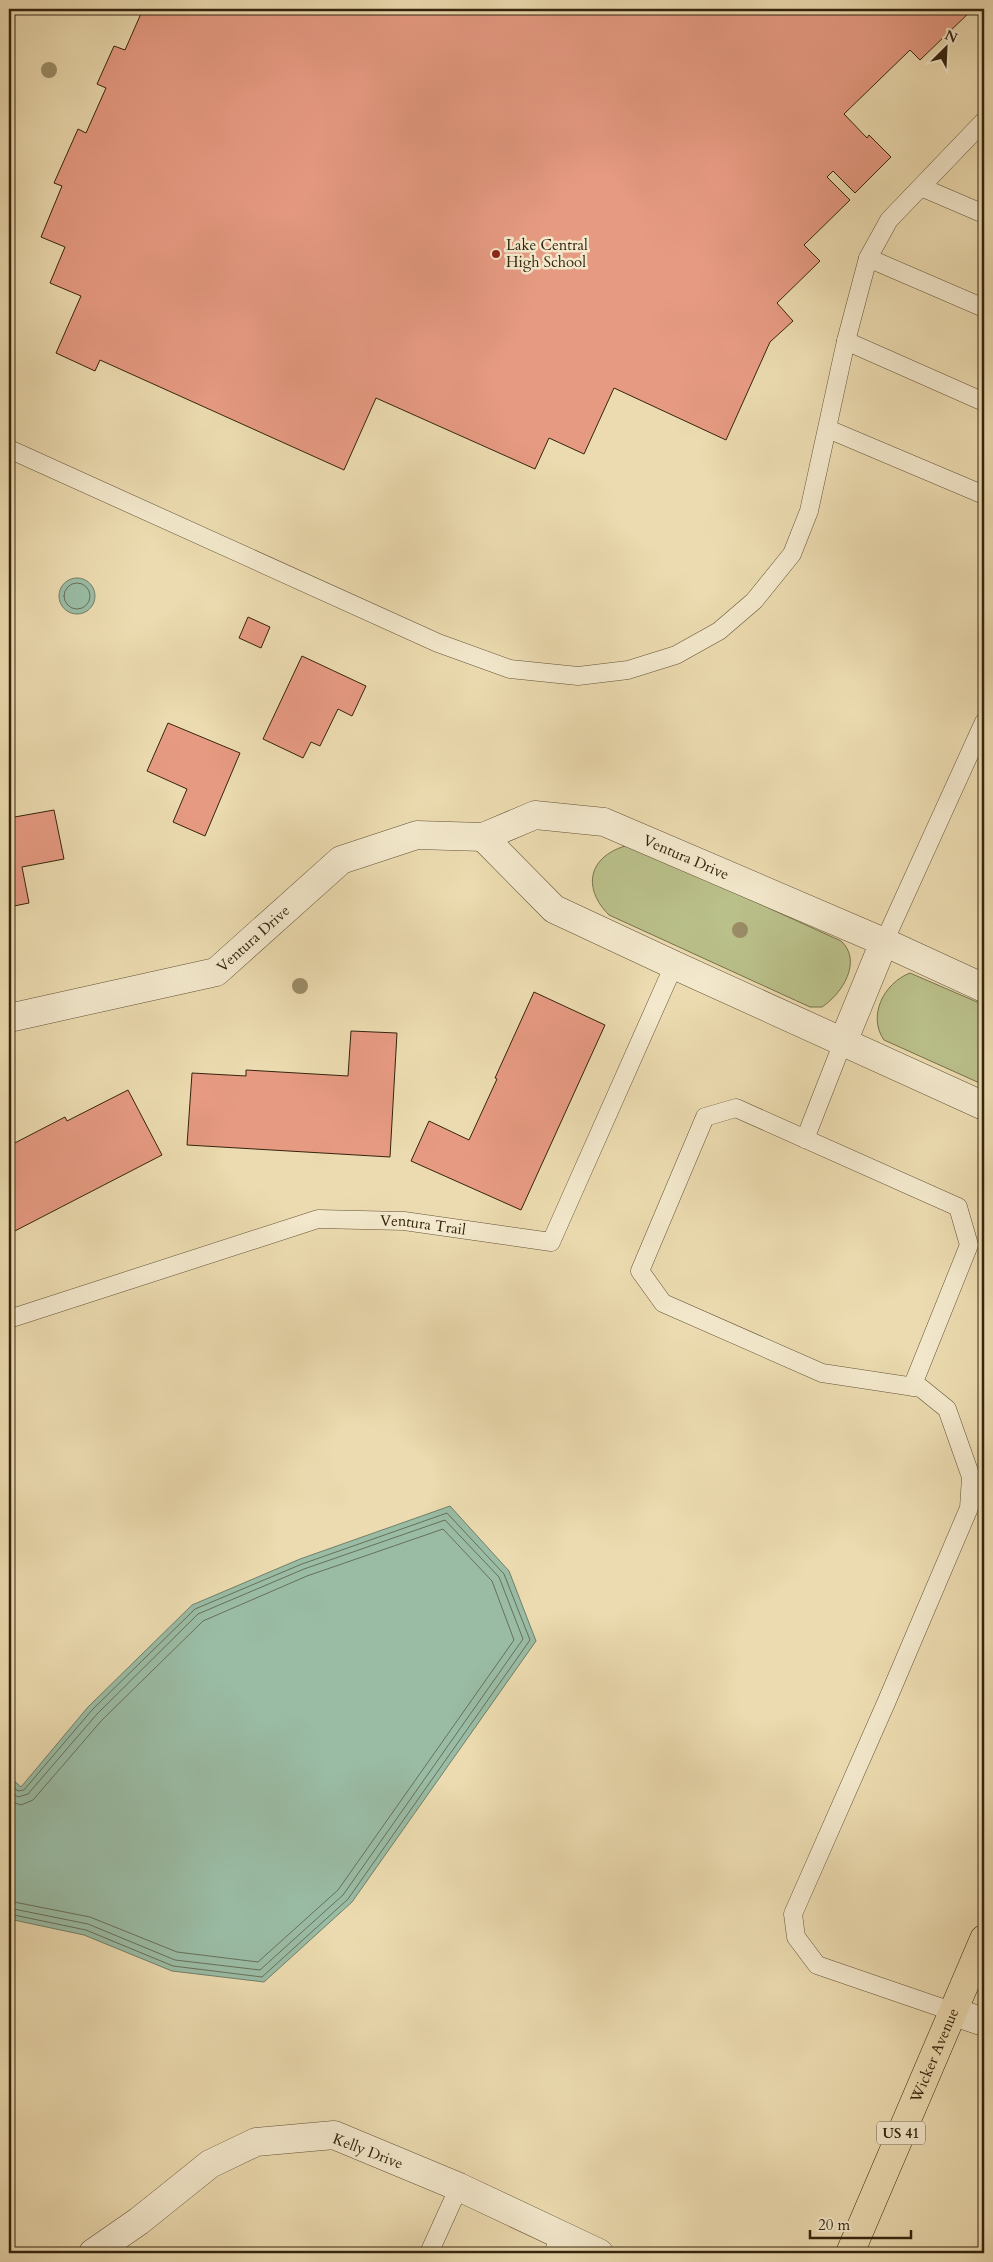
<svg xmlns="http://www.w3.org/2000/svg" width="993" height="2262" font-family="Cardo,serif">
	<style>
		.green { fill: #bac08a; stroke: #77724c }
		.water { fill: #9abca5; stroke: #717f68 }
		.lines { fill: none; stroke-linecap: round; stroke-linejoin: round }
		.shore { stroke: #677059; stroke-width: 1 }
		.building { fill: #e69a82; stroke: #34240d }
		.service-casing { stroke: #625236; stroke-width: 19 }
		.minor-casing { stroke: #625236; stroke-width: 29 }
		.tertiary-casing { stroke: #625236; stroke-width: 29 }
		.trunk-casing { stroke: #34240d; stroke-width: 29 }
		.service { stroke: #f3e8cc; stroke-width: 18 }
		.minor { stroke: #f3e8cc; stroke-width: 28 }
		.tertiary { stroke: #f3e8cc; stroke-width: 28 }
		.trunk { stroke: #ecdbb0; stroke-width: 28 }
		.tree { fill: #9a8c67 }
		.poi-dot { fill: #8f2418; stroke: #f3e8cc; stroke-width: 2 }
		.labels { text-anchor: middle; stroke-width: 5; stroke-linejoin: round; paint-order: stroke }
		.shield { fill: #f3e8cc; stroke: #6d5f46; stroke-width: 1 }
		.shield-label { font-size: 14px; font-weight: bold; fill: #34240d }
		.poi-label { font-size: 15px; fill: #34240d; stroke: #f3e8cc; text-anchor: start }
		.street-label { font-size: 15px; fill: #34240d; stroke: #f3e8cc }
	</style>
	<rect width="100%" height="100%" fill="#ecdbb0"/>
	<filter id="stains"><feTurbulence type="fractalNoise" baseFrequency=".004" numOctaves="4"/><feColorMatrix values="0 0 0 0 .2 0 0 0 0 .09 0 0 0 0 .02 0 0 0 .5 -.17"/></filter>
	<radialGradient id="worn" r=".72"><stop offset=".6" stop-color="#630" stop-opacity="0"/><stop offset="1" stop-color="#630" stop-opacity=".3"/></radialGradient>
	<path class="green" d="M625 846 637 848 841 941C863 961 842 994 822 1007H810L609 915C583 889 587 858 625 846Z
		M910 973 984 1005V1085L884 1040C867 1016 884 983 910 973Z"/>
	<path class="water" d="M59 596a18 18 0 1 1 36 0a18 18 0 1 1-36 0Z
		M450 1506 509 1571 536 1641 352 1902 264 1982 172 1971 84 1935 9 1919V1776L21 1787 88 1707 192 1605 300 1559Z"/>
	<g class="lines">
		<path class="shore" d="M64 596a13 13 0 1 1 26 0a13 13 0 1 1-26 0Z
			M9 1783 18 1791 24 1790 92 1710 195 1609 302 1564 447 1513 504 1574 530 1640 348 1899 262 1977 173 1966 86 1930 9 1914
			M9 1791 18 1797 28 1794 97 1714 198 1614 304 1569 445 1520 499 1577 523 1639 343 1895 260 1970 175 1960 88 1924 9 1908
			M9 1801 21 1805 33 1800 102 1720 203 1621 307 1576 443 1529 492 1581 514 1640 338 1890 258 1962 177 1952 90 1917 9 1901"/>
	</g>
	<path class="building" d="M143 9H973L920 60 910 50 844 114 867 138 869 135 891 157 855 193 833 171 827 177 850 200 804 245 820 261 777 303 793 321 770 342 726 440 614 388 584 454 549 438 535 469 376 398 344 470 100 360 95 371 56 353 81 296 50 283 65 247 41 237 62 186 54 183 78 129 86 133 106 88 97 84 114 46 125 50Z
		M248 617 270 627 261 648 239 638Z
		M302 656 366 686 352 716 338 709 320 746 311 742 303 758 263 739Z
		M168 723 240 753 205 836 173 822 187 789 147 771Z
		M54 810 64 859 22 867 29 903 9 907V818Z
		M534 992 605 1025 521 1210 411 1161 429 1121 469 1140 497 1079 495 1078Z
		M351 1031 397 1033 390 1157 187 1145 192 1073 246 1076V1070L348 1076Z
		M128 1090 162 1155 9 1234V1146L65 1117 67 1121Z"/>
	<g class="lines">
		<defs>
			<g id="service">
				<path d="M921 187 984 214"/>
				<path d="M868 258 984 308"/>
				<path d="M846 341 984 402"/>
				<path d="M828 429 984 495"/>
				<path d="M9 449 438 643 510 669 578 676 628 670 676 655 719 631 754 601 792 554 809 511 846 341 868 258 889 220 984 121"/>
				<path d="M884 942 984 722"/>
				<path d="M805 1139 843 1042"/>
				<path id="s1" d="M9 1319 318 1219 404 1221 551 1242 674 965"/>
				<path d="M912 1387 969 1245 958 1207 736 1108 705 1117 640 1271 663 1303 822 1373 921 1388 947 1409 971 1477 969 1508 886 1703 793 1914 796 1937 817 1965 954 2012"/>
				<path d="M429 2253 459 2187"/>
				<path d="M553 2253 561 2235"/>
			</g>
			<g id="minor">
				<path d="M483 837 554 909 674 965 984 1106"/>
				<path id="s2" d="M9 1018 216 972 341 860 417 835 483 837 535 815 604 822 884 942 984 988"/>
				<path d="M843 1042 884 942"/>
				<path d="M93 2253 139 2221 210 2164 256 2142 334 2135 459 2187 599 2253"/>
			</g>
			<path id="tertiary" d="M954 2012 984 2022"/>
			<g id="trunk">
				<path id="s3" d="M850 2253 984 1939"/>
			</g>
		</defs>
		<use href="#service" class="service-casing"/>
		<use href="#minor" class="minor-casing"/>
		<use href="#tertiary" class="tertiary-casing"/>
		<use href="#trunk" class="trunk-casing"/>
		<use href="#service" class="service"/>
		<use href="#minor" class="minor"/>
		<use href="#tertiary" class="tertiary"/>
		<use href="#trunk" class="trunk"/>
	</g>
	<g class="tree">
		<circle cx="49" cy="70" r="8"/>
		<circle cx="740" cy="930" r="8"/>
		<circle cx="300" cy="986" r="8"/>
	</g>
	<circle class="poi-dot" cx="496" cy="254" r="5"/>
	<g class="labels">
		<rect class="shield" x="877" y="2121.5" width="48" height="23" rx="4"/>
		<g class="shield-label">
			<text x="901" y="2138">US 41</text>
		</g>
		<g class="poi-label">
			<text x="506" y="250">Lake Central<tspan x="506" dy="17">High School</tspan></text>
		</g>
		<g class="street-label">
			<text dy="5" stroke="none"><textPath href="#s2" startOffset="741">Ventura Drive</textPath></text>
			<text dy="5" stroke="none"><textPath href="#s2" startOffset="262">Ventura Drive</textPath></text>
			<text dy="5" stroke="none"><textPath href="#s1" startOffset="430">Ventura Trail</textPath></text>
			<text dy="5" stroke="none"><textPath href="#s3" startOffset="215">Wicker Avenue</textPath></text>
			<text transform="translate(368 2151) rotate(21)" y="5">Kelly Drive</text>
		</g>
	</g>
	<rect width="993" height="2262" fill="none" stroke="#ecdbb0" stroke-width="30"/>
	<rect x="10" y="10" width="973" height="2242" fill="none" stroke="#34240d" stroke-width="2.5"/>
	<rect x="15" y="15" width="963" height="2232" fill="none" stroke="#34240d"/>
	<g transform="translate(946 48) rotate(24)" stroke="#f3e8cc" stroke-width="4" paint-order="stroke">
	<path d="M0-4L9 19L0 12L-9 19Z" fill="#34240d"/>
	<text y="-8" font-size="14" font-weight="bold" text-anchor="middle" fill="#34240d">N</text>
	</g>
	<path d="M810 2230v8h101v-8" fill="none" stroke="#34240d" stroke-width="2.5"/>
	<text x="818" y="2230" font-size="15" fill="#34240d" stroke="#f3e8cc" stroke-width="4" paint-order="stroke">20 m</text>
	<rect width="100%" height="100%" filter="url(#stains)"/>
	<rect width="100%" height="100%" fill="url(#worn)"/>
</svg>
